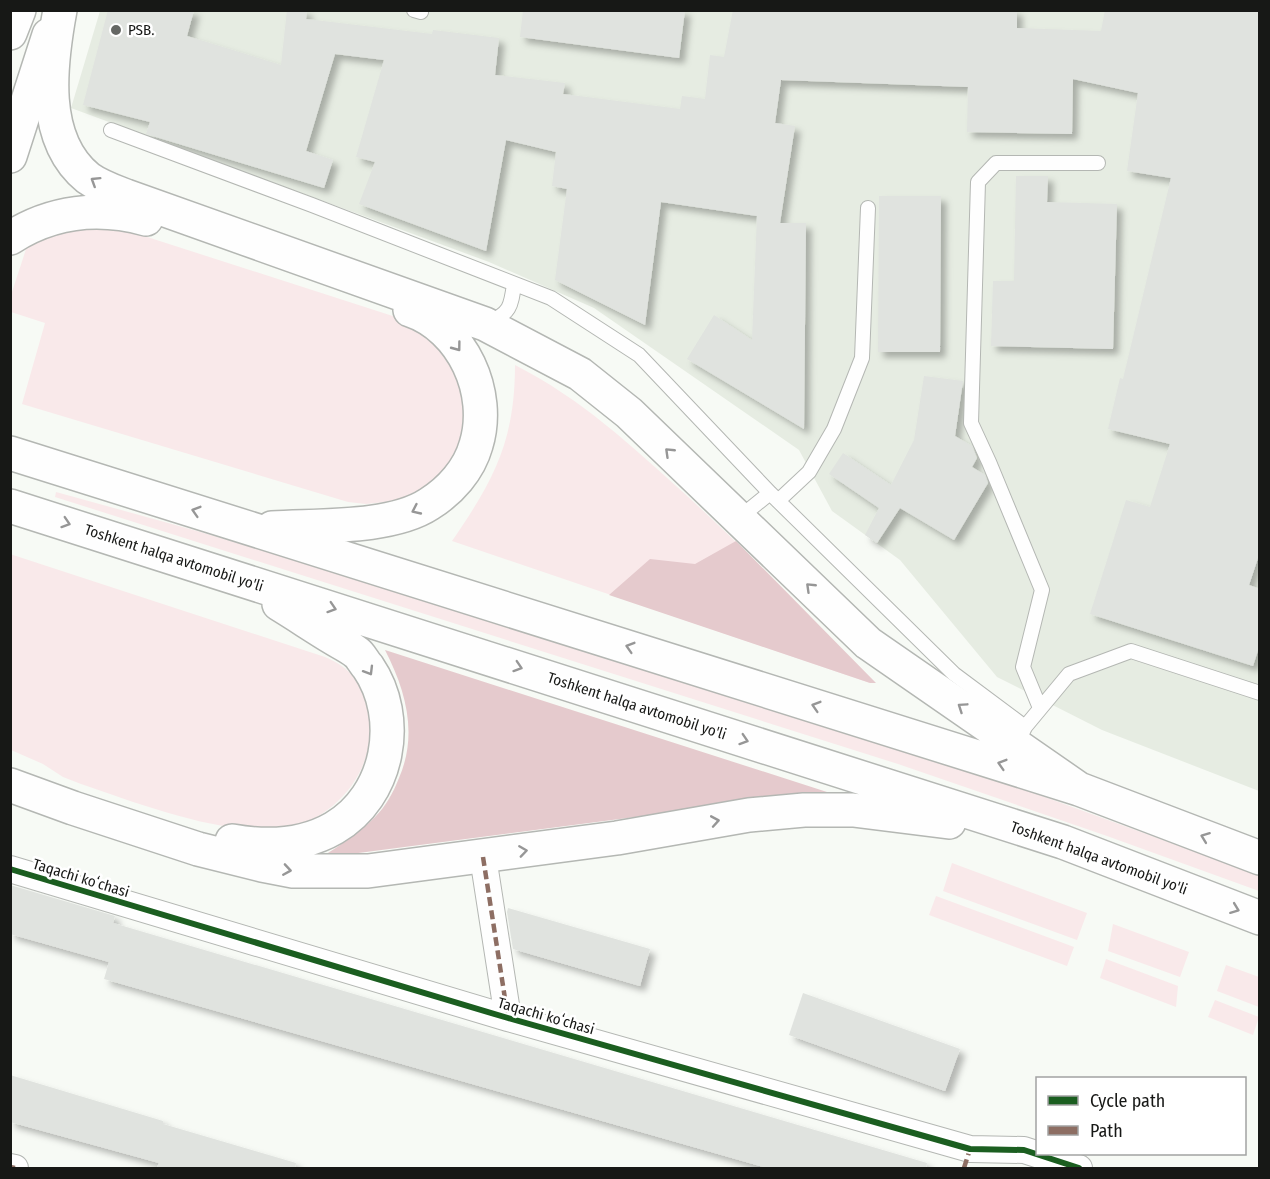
<svg xmlns="http://www.w3.org/2000/svg" width="1270" height="1179" font-family="'Fira Sans Condensed',sans-serif">
	<style>
		.built { fill: #e6ece2 }
		.green { fill: #f9e9ea }
		.forest { fill: #e5cacd }
		.building { fill: #e0e3df; filter: url(#shadow) }
		.lines { fill: none; stroke-linecap: round; stroke-linejoin: round }
		.lane-casing { stroke: #b4b7b3; stroke-width: 16 }
		.street-casing { stroke: #b4b7b3; stroke-width: 28 }
		.secondary-casing { stroke: #b4b7b3; stroke-width: 36 }
		.highway-casing { stroke: #b4b7b3; stroke-width: 36 }
		.lane { stroke: #fefefe; stroke-width: 14 }
		.street { stroke: #fefefe; stroke-width: 26 }
		.secondary { stroke: #fefefe; stroke-width: 33 }
		.highway { stroke: #fefefe; stroke-width: 33 }
		.quiet { stroke: #8d6e63; stroke-width: 4.5; stroke-dasharray: 9 4.5; stroke-linecap: butt }
		.cycleway-casing { stroke: #fff; stroke-width: 10 }
		.cycleway { stroke: #1b5e20; stroke-width: 6 }
		.oneway { stroke: #969696 }
		.poi-dot { fill: #656764; stroke: #fff; stroke-width: 2 }
		.labels { text-anchor: middle; stroke-width: 5; stroke-linejoin: round; paint-order: stroke }
		.poi-label { font-size: 15px; fill: #171816; stroke: #fff; text-anchor: start }
		.street-label { font-size: 15px; fill: #171816; stroke: #fff }
	</style>
	<defs>
		<filter id="shadow"><feDropShadow dx="5.5" dy="5.5" stdDeviation="3" flood-color="#0004"/></filter>
	</defs>
	<rect width="100%" height="100%" fill="#f7faf5"/>
	<path class="built" d="M100 11H1259V791L1102 730 997 677 900 560 832 511 799 450 594 308 489 262 71 108Z"/>
	<path class="green" d="M110 225 402 319 447 353 465 385 467 439 437 483 404 500 366 504 348 502 22 404 45 323 11 312V295L29 240 47 230Z
		M515 365C583 400 629 444 685 494 750 554 813 616 870 683L452 541C494 480 515 441 515 365Z
		M56 492 197 531 403 592 998 780 1259 875V891L1107 836 898 764 55 497Z
		M10 554 325 657C334 661 344 666 351 674 361 684 365 698 368 711 380 764 339 819 285 828 224 837 140 804 81 784L63 777 43 764 11 750Z
		M952 863 1087 913 1077 940 943 891Z
		M936 896 1074 947 1067 966 929 915Z
		M1113 924 1189 952 1180 977 1108 951Z
		M1106 959 1178 986 1176 1007 1100 978Z
		M1226 965 1259 977V1007L1217 991Z
		M1215 1000 1259 1017 1253 1035 1208 1017Z"/>
	<path class="forest" d="M736 541 876 683H870L609 595 650 559 695 564Z
		M385 650 827 792 320 858C339 846 358 834 375 817 386 806 393 793 399 778 418 734 406 691 385 650Z"/>
	<path class="building" d="M108 10H194L187 36 281 65 287 10H307L306 19 432 34 433 30 499 38 495 75 565 83 563 94 680 109 682 96 705 99 710 55 724 57 733 10H1017V28L1101 31 1105 10H1260V552L1249 585 1260 589V644L1253 666 1090 614 1126 500 1150 507 1170 444 1108 429 1120 378 1123 379 1171 178 1127 171 1138 93 1073 79 1072 134 967 132 968 87 781 80 775 123 795 126 780 223H806L804 429 687 359 714 315 752 340 757 216 661 202 645 325 555 280 567 189 552 186 556 152 506 140 486 251 359 204 375 162 356 157 384 60 335 54 306 151 333 160 324 188 146 134 150 122 83 105Z
		M523 10H685L679 58 520 37Z
		M1016 176H1048L1047 202 1117 204 1113 349 991 346 993 281H1014Z
		M879 196H941L940 352H878Z
		M924 376 963 381 955 436 972 446 977 458 972 467 985 475 988 483 954 540 900 508 877 543 865 535 879 508 829 474 843 453 891 485 914 440Z
		M10 885 115 916 113 923 927 1163 926 1168H767L104 979 109 962 10 934Z
		M508 908 650 949 640 986 513 949 507 912Z
		M803 993 960 1049 945 1091 789 1035Z
		M10 1075 163 1121V1124L296 1163 295 1168H157L159 1163 10 1122Z"/>
	<g class="lines">
		<defs>
			<path id="lane" d="M414 10 421 12
				M111 130 312 205 551 298 639 355 770 493 954 674 1025 727 1017 744
				M488 323C510 313 511 307 514 284
				M778 501 809 472 834 429 862 358 868 208
				M739 518 770 493
				M1040 708 1023 667 1042 590 989 462 971 423 978 182 996 163H1098
				M1025 727 1069 674 1131 651 1260 693"/>
			<path id="street" d="M483 857 508 1018
				M10 869 508 1018 970 1149 1024 1150 1079 1168
				M10 1167 15 1168"/>
			<path id="secondary" d="M10 156 49 35"/>
			<path id="highway" d="M60 10C50 64 40 139 88 178 99 186 113 191 126 196L485 324 580 374 629 413 868 643 1079 789
				M10 33 19 10
				M10 238C52 211 99 206 146 219
				M10 453 1079 789 1260 858
				M10 506 1063 842 1260 918
				M272 528C317 525 391 529 429 504 450 491 469 470 476 445 492 393 463 328 410 310
				M10 785 73 808 198 849 262 865 293 871H368L617 838 749 815 804 810H853L949 822
				M232 841C266 847 303 846 334 828 389 796 403 718 368 667 364 663 361 656 357 653 350 647 341 643 333 638 315 627 297 615 279 604"/>
		</defs>
		<use href="#lane" class="lane-casing"/>
		<use href="#street" class="street-casing"/>
		<use href="#secondary" class="secondary-casing"/>
		<use href="#highway" class="highway-casing"/>
		<use href="#lane" class="lane"/>
		<use href="#street" class="street"/>
		<use href="#secondary" class="secondary"/>
		<use href="#highway" class="highway"/>
		<path class="quiet" d="M483 857 508 1018
			M10 1167 15 1168
			M964 1168 970 1149"/>
		<defs>
			<path id="cycleway" d="M10 869 508 1018 970 1149 1024 1150 1079 1168"/>
		</defs>
		<use href="#cycleway" class="cycleway-casing"/>
		<use href="#cycleway" class="cycleway"/>
	</g>
	<defs><path id="oneway-chevron" d="M-2-3.5L2.5 0L-2 3.5" fill="none" stroke-width="1.6" stroke-linecap="round" stroke-linejoin="round" transform="scale(1.5)"/></defs>
	<g class="oneway">
		<use href="#oneway-chevron" transform="translate(95 181) rotate(-148)"/>
		<use href="#oneway-chevron" transform="translate(457 347) rotate(53)"/>
		<use href="#oneway-chevron" transform="translate(669 452) rotate(-136)"/>
		<use href="#oneway-chevron" transform="translate(416 510) rotate(155)"/>
		<use href="#oneway-chevron" transform="translate(196 511) rotate(-163)"/>
		<use href="#oneway-chevron" transform="translate(66 523) rotate(18)"/>
		<use href="#oneway-chevron" transform="translate(810 587) rotate(-136)"/>
		<use href="#oneway-chevron" transform="translate(332 608) rotate(18)"/>
		<use href="#oneway-chevron" transform="translate(630 647) rotate(-163)"/>
		<use href="#oneway-chevron" transform="translate(518 667) rotate(18)"/>
		<use href="#oneway-chevron" transform="translate(369 671) rotate(59)"/>
		<use href="#oneway-chevron" transform="translate(816 706) rotate(-163)"/>
		<use href="#oneway-chevron" transform="translate(962 707) rotate(-146)"/>
		<use href="#oneway-chevron" transform="translate(744 740) rotate(18)"/>
		<use href="#oneway-chevron" transform="translate(1002 764) rotate(-163)"/>
		<use href="#oneway-chevron" transform="translate(715 821) rotate(-10)"/>
		<use href="#oneway-chevron" transform="translate(1205 837) rotate(-159)"/>
		<use href="#oneway-chevron" transform="translate(523 851) rotate(-8)"/>
		<use href="#oneway-chevron" transform="translate(287 870) rotate(9)"/>
		<use href="#oneway-chevron" transform="translate(1235 909) rotate(21)"/>
	</g>
	<circle class="poi-dot" cx="116" cy="30" r="6"/>
	<g class="labels">
		<g class="poi-label">
			<text x="128" y="35">PSB.</text>
		</g>
		<g class="street-label">
			<text transform="translate(174 558) rotate(18)" y="5">Toshkent halqa avtomobil yo'li</text>
			<text transform="translate(637 706) rotate(18)" y="5">Toshkent halqa avtomobil yo'li</text>
			<text transform="translate(1099 858) rotate(20)" y="5">Toshkent halqa avtomobil yo'li</text>
			<text transform="translate(81 878) rotate(17)" y="5">Taqachi koʻchasi</text>
			<text transform="translate(546 1016) rotate(16)" y="5">Taqachi koʻchasi</text>
		</g>
	</g>
	<rect width="1270" height="1179" fill="none" stroke="#171816" stroke-width="24"/>
	<rect x="1036" y="1077" width="210" height="78" fill="#ffffff" stroke="#a2a3a2" stroke-width="1.5"/>
	<rect x="1048" y="1096" width="30" height="9" fill="#1b5e20" stroke="#a2a3a2" stroke-width="1.5"/>
	<text x="1090" y="1107" font-size="18" fill="#171816">Cycle path</text>
	<rect x="1048" y="1126" width="30" height="9" fill="#8d6e63" stroke="#a2a3a2" stroke-width="1.5"/>
	<text x="1090" y="1137" font-size="18" fill="#171816">Path</text>
</svg>
